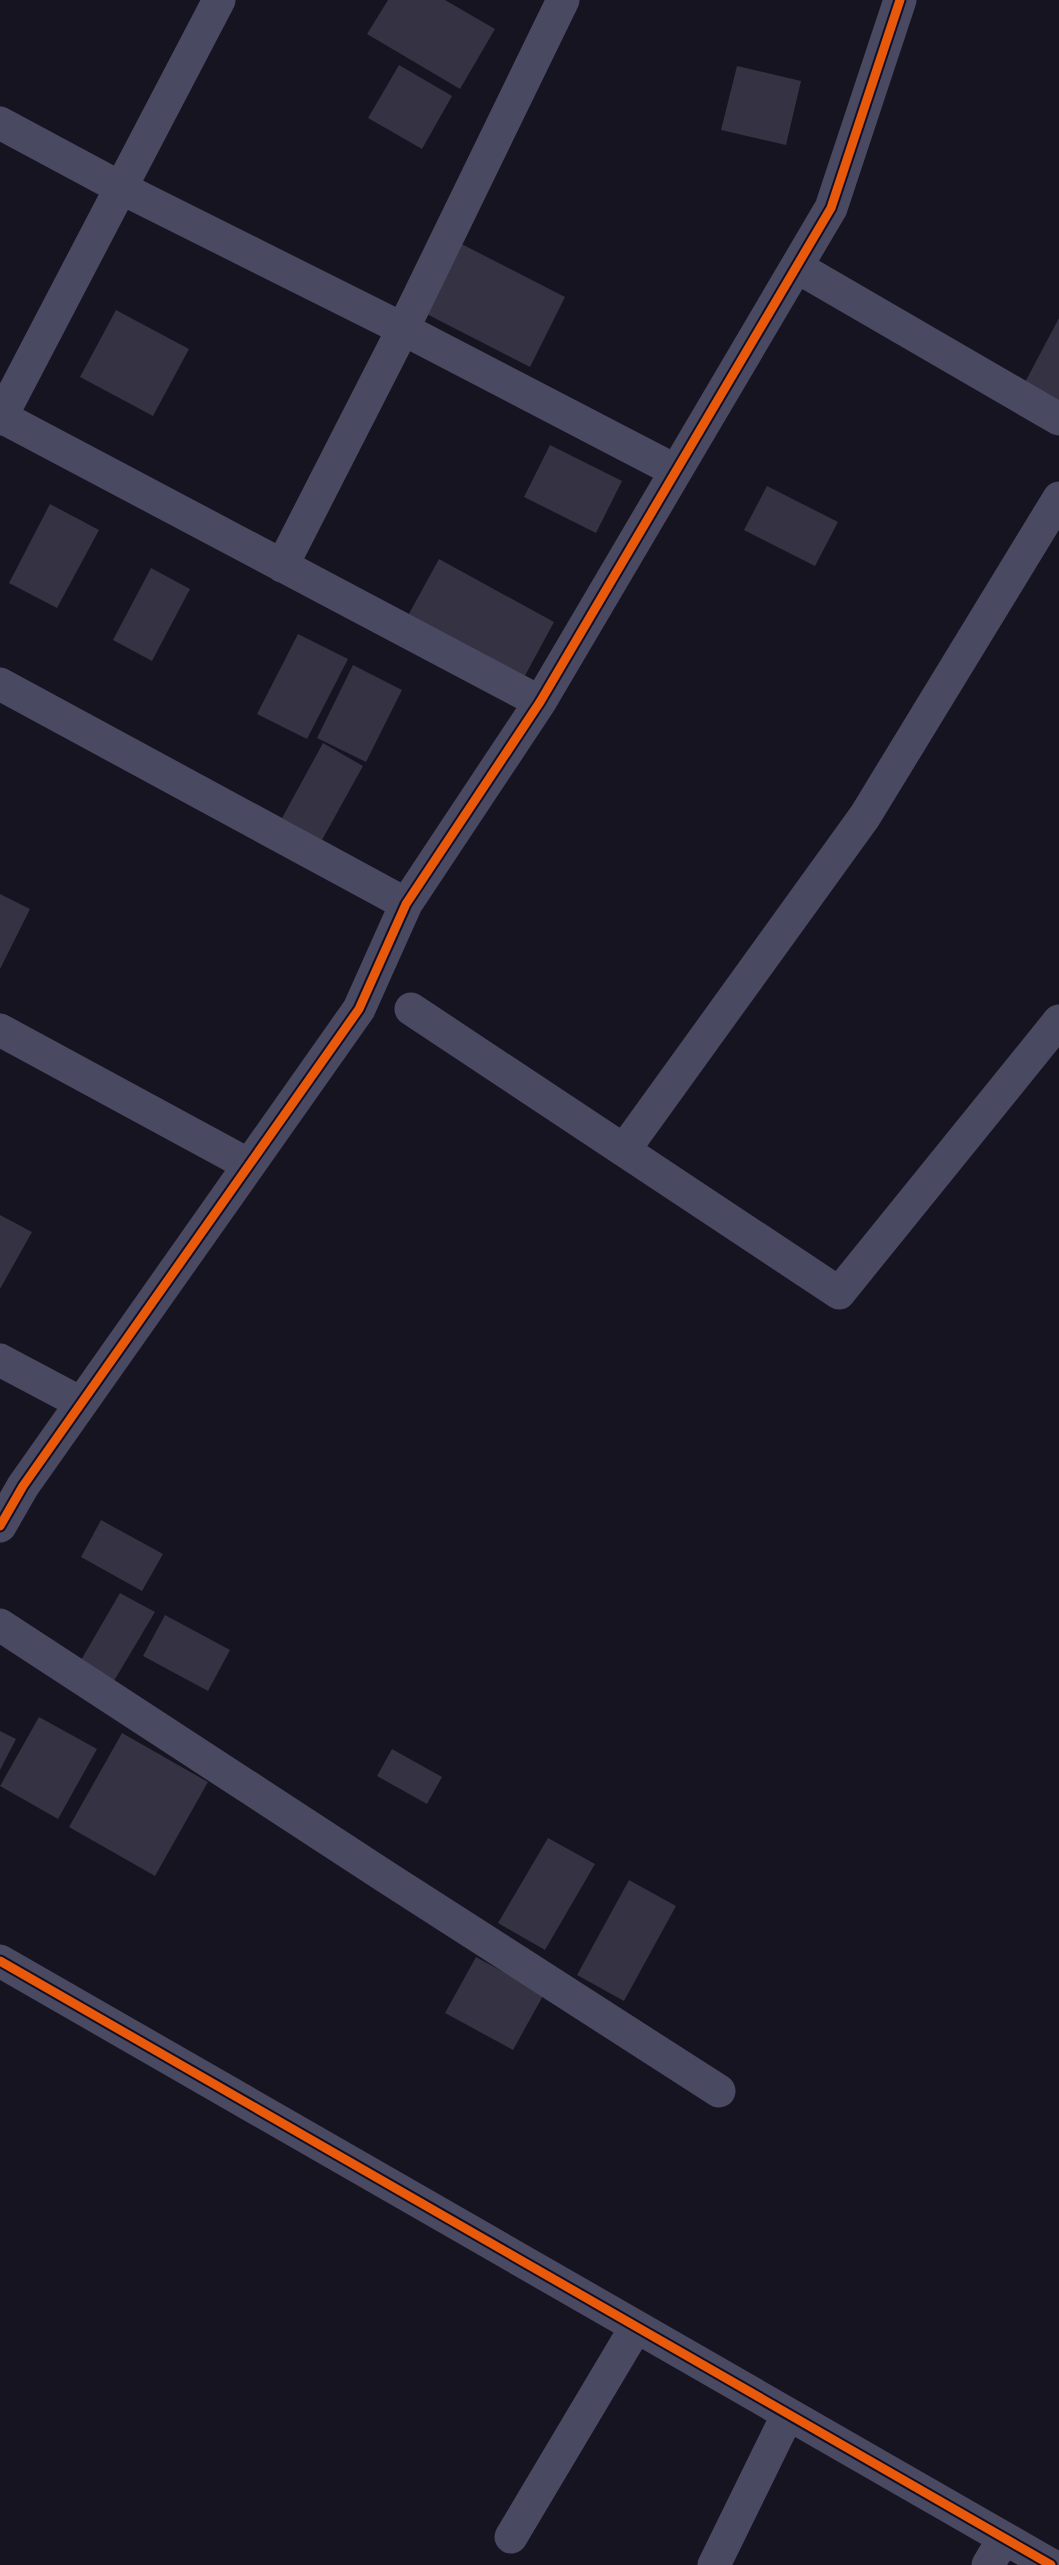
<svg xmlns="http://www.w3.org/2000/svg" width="1059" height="2565" font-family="'Public Sans',sans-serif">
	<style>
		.building { fill: #343243 }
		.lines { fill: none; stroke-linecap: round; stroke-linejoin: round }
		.minor { stroke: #4a4962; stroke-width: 33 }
		.cycleway-casing { stroke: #130f26; stroke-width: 13 }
		.cycleway { stroke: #e8590c; stroke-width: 9 }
	</style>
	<rect width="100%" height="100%" fill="#161421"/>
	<path class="building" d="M388 0H445L495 29 460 89 367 34Z
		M399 65 452 96 422 149 368 118Z
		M737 66 801 81 786 145 721 130Z
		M446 236 565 297 530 367 411 306Z
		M116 310 189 349 153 416 80 377Z
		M1059 318V407L1022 388Z
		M550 445 622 481 596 533 524 497Z
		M767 486 838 522 815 566 744 530Z
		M50 504 99 530 57 608 9 583Z
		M439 559 554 622 521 683 405 621Z
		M151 568 190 589 152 661 113 640Z
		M298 634 348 659 307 739 257 714Z
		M353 665 402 690 366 762 317 738Z
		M323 743 363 766 322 840 282 818Z
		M0 894 30 909 0 969Z
		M0 1215 32 1232 0 1289Z
		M101 1520 163 1554 142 1591 81 1557Z
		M120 1593 155 1612 111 1686 77 1667Z
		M165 1615 230 1650 208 1691 143 1656Z
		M39 1717 97 1749 58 1819 0 1786Z
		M0 1731 16 1739 0 1770Z
		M122 1733 208 1782 155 1876 69 1827Z
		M392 1749 442 1777 427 1804 377 1776Z
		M548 1838 595 1864 545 1950 498 1923Z
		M629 1880 676 1906 624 2001 577 1975Z
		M476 1957 544 1994 513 2050 445 2013Z"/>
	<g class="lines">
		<path class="minor" d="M0 123 121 188 403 329 676 471
			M797 267 1059 419
			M0 416 540 702
			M0 419 219 0
			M282 566 403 329 563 0
			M0 684 406 904
			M411 1009 839 1293 1059 1021
			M0 1030 249 1165
			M624 1150 865 816 1059 498
			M0 1360 81 1403
			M0 1526 23 1486 359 1009 406 904 540 702 676 471 831 208 900 0
			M0 1625 386 1877 719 2091
			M0 1961 1051 2565
			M511 2537 636 2327
			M714 2565 788 2414
			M988 2565 1004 2538"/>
		<defs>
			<path id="cycleway" d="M0 1526 23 1486 359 1009 406 904 540 702 676 471 831 208 900 0
				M0 1961 1051 2565"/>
		</defs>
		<use href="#cycleway" class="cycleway-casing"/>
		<use href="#cycleway" class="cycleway"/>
	</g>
</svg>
